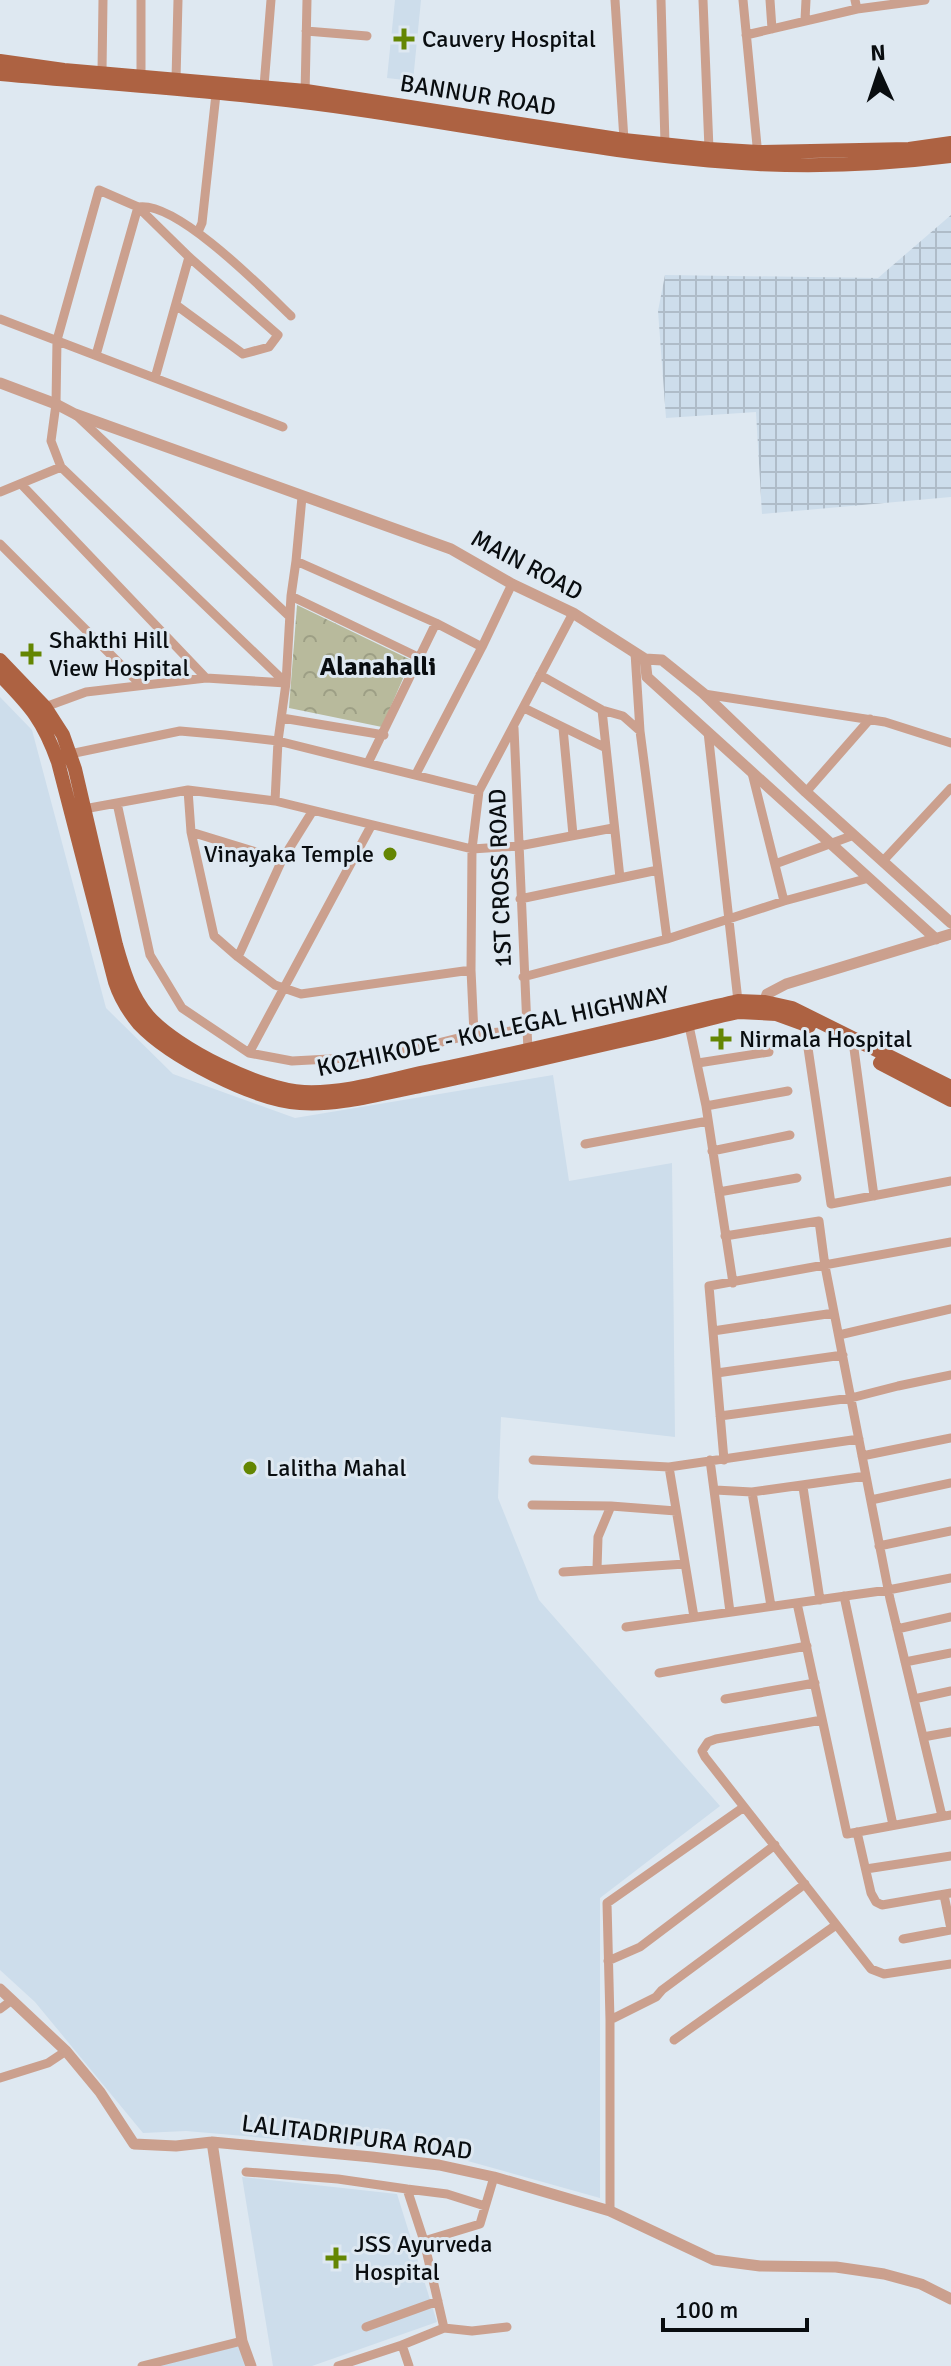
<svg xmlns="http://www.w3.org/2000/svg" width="951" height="2366" font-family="Signika,sans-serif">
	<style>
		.built { fill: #cdddeb }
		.industrial { fill: url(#industrial-grid) }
		.forest { fill: url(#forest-crowns) }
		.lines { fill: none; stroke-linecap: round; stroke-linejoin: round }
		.minor { stroke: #cba08e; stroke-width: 9 }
		.tertiary { stroke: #cba08e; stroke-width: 11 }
		.primary { stroke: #ad6242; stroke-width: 14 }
		.poi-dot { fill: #648602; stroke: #dee8f1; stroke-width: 3 }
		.labels { text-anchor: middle; stroke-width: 6; stroke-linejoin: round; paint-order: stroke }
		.poi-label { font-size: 24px; fill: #090d10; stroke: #dee8f1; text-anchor: start }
		.street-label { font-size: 24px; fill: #090d10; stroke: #dee8f1 }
		.neighbourhood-label { font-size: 26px; font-weight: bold; fill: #090d10; stroke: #dee8f1 }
	</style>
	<defs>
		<pattern id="industrial-grid" width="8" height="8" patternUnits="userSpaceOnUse" patternTransform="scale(2)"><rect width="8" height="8" fill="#cdddeb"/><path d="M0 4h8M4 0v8" fill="none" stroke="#afbcc8"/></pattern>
		<pattern id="forest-crowns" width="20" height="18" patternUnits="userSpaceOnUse" patternTransform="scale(2)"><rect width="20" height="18" fill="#b8ba9c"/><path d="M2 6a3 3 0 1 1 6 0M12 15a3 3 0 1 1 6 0" fill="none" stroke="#9d9f85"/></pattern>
	</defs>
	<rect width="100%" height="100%" fill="#dee8f1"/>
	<path class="built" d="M395 0H421L413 81 387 78Z
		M0 697 32 730 106 1008 173 1074 295 1118 553 1075 569 1181 672 1163 675 1437 501 1417 498 1498 539 1600 720 1806 600 1898V2198L439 2153 186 2131 143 2133 35 2002 0 1970Z
		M242 2177 397 2194 437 2322 312 2366H273Z
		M242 2341 250 2366H142Z"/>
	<path class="industrial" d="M951 215V497L762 514 756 412 666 418 658 311 665 275 878 278Z"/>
	<path class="forest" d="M297 605 411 660 382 727 289 708Z"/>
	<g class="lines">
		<path class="minor" d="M615 0 624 140
			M661 0 665 144
			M703 0 709 149
			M743 0 758 156
			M770 0 772 29
			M857 9 925 0
			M805 20 806 0
			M306 31 367 36
			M746 35 857 9 855 0
			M102 72 103 0
			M141 75V0
			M176 79 178 0
			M264 86 271 0
			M305 95 307 0
			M198 232 202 223 216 94
			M176 305 243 354 269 347 278 335 189 257 138 207 99 190 57 340 56 404 51 441 61 467 286 683
			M0 319 283 427
			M96 355 138 207C176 200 263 289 291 316
			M155 378 189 257
			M76 415 289 616
			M21 484 206 678
			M0 492 61 467
			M0 544 141 685
			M296 561 436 623 482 647
			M291 596 420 658
			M635 653 640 731 667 939
			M540 675 602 710 623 716 640 731
			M704 694 885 722 951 743
			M45 707 86 692 206 678 286 683
			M524 708 606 748
			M602 710 620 878
			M282 718 384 735
			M514 728 528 1051
			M563 728 573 835
			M708 732 738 1001
			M70 754 180 731 225 735 278 741 479 791
			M368 763 436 623
			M752 773 784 901
			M416 774 482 647 512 584
			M188 790 191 832 214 936 238 957 275 985 301 994 471 970
			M806 792 870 719
			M275 801 278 741 286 683 291 596 296 561 302 497
			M117 803 150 955 182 1008 249 1053 292 1061 386 1056 474 1034 525 1030
			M84 809 188 790 275 801 472 849 519 846 613 828
			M191 832 282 860
			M883 861 951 788
			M775 864 854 835
			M520 899 658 870
			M238 957 282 860 312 812
			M523 977 667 939 784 901 869 878
			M688 1021 706 1106 733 1283
			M804 1021 831 1204 951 1181
			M474 1034 471 970 472 849 479 791 573 613
			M854 1049 874 1196
			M249 1053 371 826
			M698 1063 769 1052
			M706 1106 788 1091
			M585 1144 708 1121
			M712 1151 790 1135
			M719 1192 797 1178
			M725 1236 819 1221 825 1266 890 1599 942 1816
			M713 1331 834 1313
			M839 1335 951 1309
			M717 1373 843 1355
			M720 1416 851 1398 898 1386 951 1375
			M862 1456 951 1438
			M533 1460 669 1467 859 1439
			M710 1460 730 1612
			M724 1460 709 1286 951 1242
			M669 1467 694 1617
			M803 1487 820 1600
			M715 1490 752 1492 866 1476
			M752 1492 771 1606
			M871 1500 951 1483
			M532 1505 611 1506 676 1511
			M879 1546 951 1531
			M597 1569 598 1537 611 1506
			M563 1572 685 1564
			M844 1596 893 1825
			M797 1603 847 1834 951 1815
			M626 1627 888 1590 951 1578
			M897 1629 951 1617
			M905 1662 951 1653
			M659 1673 807 1646
			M725 1699 815 1683
			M914 1699 951 1691
			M822 1720 716 1739 708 1742 702 1751 705 1757 871 1969 884 1974 951 1964
			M923 1737 951 1732
			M857 1832 871 1893 876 1902 882 1905 951 1893
			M866 1869 951 1856
			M944 1895 951 1929
			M903 1939 951 1930
			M608 1961 640 1947 775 1845
			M0 2009 12 2000
			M610 2020 656 1997 662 1990 805 1884
			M674 2040 836 1925
			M0 2078 48 2063 66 2051
			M246 2172 338 2179 407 2189 424 2241
			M407 2189 447 2194 485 2206
			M610 2211V2020L607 1903 744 1807
			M366 2327 438 2301
			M444 2328 472 2331 507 2327
			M142 2366 242 2341
			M338 2366 402 2345
			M409 2366 402 2345 444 2328 424 2241 480 2224 494 2177"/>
		<path class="tertiary" d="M0 383 56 404 75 414 451 549 512 584 573 613 645 659 662 660 703 693 806 792 951 923
			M645 659 647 677 936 939
			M763 1007 767 994 786 984 951 934
			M0 1989 66 2051 100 2092 134 2144 176 2146 212 2142 372 2157 439 2165 494 2177 610 2211 714 2260 760 2266 836 2267 884 2274 921 2284 951 2299
			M212 2142 242 2341 251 2366"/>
		<path class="primary" d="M0 61 64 70 306 91 624 140 709 149 758 152 909 149 951 143
			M0 74C120 85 242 92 362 110 493 129 625 157 758 164 822 167 888 164 951 156
			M0 660 45 707 63 735 75 769 116 945C123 970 131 996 148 1016 177 1049 261 1090 304 1092 348 1094 393 1078 436 1070 537 1049 637 1025 738 1001L765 1002 792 1008 951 1087
			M0 675C31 707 43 720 58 762L115 982C120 997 129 1012 139 1024 170 1057 254 1100 300 1103 340 1106 381 1093 420 1086 497 1070 574 1051 651 1034 680 1027 709 1018 739 1012L776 1014 809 1026
			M880 1063 951 1100"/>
	</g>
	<g class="poi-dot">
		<path d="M400 27h8v8h8v8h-8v8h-8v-8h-8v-8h8z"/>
		<path d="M27 642h8v8h8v8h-8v8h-8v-8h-8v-8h8z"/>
		<circle cx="390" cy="854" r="8"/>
		<path d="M717 1027h8v8h8v8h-8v8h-8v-8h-8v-8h8z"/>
		<circle cx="250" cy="1468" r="8"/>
		<path d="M332 2246h8v8h8v8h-8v8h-8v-8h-8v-8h8z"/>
	</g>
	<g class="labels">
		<g class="poi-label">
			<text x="422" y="47">Cauvery Hospital</text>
			<text x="49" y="648">Shakthi Hill<tspan x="49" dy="28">View Hospital</tspan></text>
			<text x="374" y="862" text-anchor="end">Vinayaka Temple</text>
			<text x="739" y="1047">Nirmala Hospital</text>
			<text x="266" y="1476">Lalitha Mahal</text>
			<text x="354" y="2252">JSS Ayurveda<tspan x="354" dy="28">Hospital</tspan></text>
		</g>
		<g class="street-label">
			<text transform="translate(478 95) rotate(9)" y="8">BANNUR ROAD</text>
			<text transform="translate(527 565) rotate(28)" y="8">MAIN ROAD</text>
			<text transform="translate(500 878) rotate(-92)" y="8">1ST CROSS ROAD</text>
			<text transform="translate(493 1031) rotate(-12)" y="8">KOZHIKODE - KOLLEGAL HIGHWAY</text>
			<text transform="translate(357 2137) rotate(7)" y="8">LALITADRIPURA ROAD</text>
		</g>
		<g class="neighbourhood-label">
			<text x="378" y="675">Alanahalli</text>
		</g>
	</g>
	<g transform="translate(879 72) rotate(357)" stroke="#dee8f1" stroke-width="6" paint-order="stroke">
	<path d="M0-6L14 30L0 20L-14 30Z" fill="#090d10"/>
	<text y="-12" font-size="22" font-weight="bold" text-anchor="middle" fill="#090d10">N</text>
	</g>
	<path d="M663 2318v12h144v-12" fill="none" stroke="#090d10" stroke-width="4"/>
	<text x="675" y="2318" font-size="24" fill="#090d10" stroke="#dee8f1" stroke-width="6" paint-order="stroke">100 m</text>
</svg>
